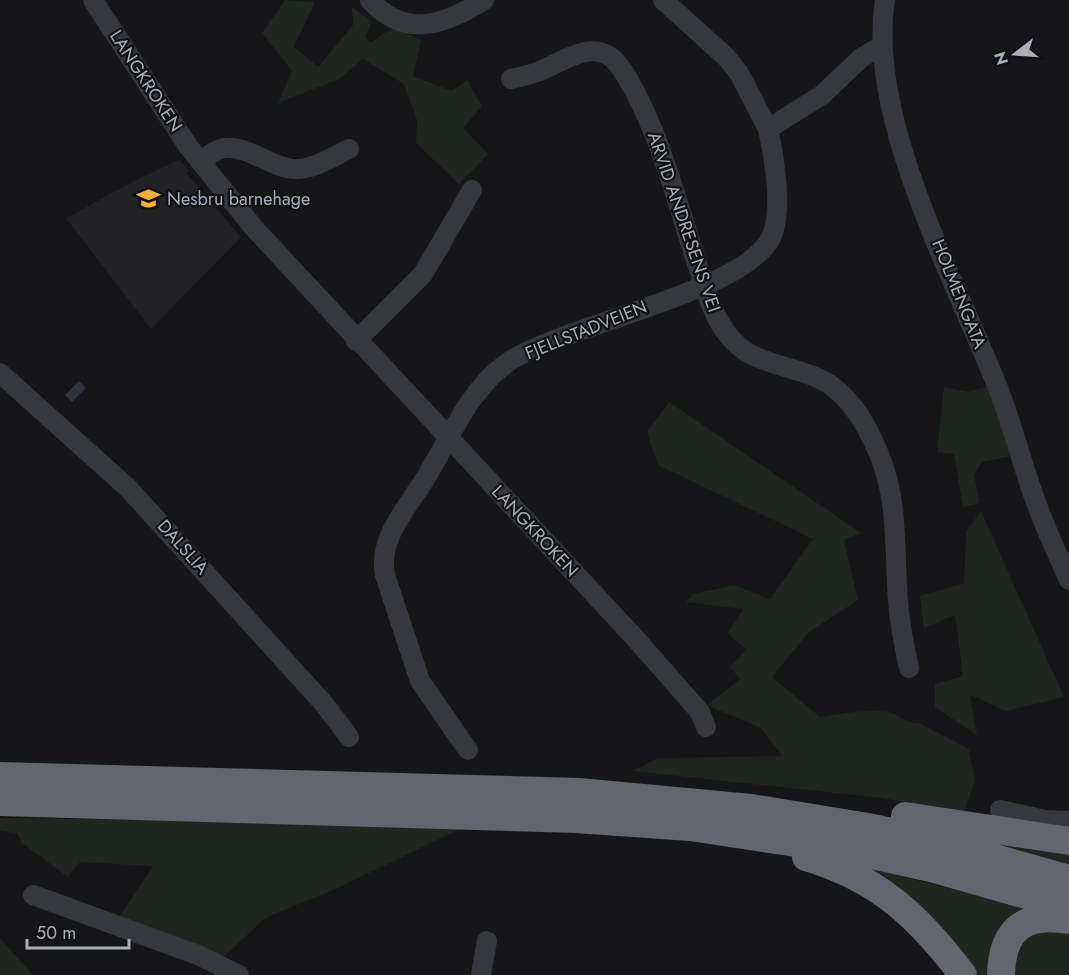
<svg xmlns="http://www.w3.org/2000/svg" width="1069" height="975" font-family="Jost,sans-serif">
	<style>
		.built { fill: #222225 }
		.green { fill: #1e261f }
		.water { fill: #2c353c }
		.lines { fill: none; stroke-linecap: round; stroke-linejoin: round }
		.minor { stroke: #37383d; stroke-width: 20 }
		.highway { stroke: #63666e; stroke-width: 28 }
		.labels { text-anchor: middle; stroke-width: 4.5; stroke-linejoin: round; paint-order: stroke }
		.street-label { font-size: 18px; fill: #a8adb8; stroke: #111113 }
		.poi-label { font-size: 18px; fill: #a8adb8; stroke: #111113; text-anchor: start }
	</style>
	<rect width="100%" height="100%" fill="#161618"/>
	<path class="built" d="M179 160 189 170 186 173 241 237 151 329 66 218 140 178Z"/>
	<path class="green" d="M285 0 315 2 294 47 318 67 353 25 352 7 372 21 365 38 371 42 394 27 421 40 413 76 452 91 467 80 482 106 463 128 488 154 459 184 416 143 417 120 404 84 363 59 339 79 278 103 292 71 262 33Z
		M989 386 1011 456 982 462 974 475 980 503 963 507 954 454 937 452 944 387 968 392Z
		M669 402 861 533 844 540 858 600 809 632 772 677 820 717C843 714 865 709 888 712 900 714 906 724 919 723L969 749 975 782 963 813 882 798 633 771 658 758 782 756 761 728 707 705 740 679 730 667 746 650 728 633 743 609 686 602 693 594 734 585 770 599 813 539 658 465 647 432Z
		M981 511 1064 697 1006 711 970 695 977 735 935 707V684L963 676 955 615 924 628 920 596 964 583 966 531Z
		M0 818 470 824 338 888 265 918 224 957 119 917 153 866 80 862 68 877 22 843 17 833 0 831Z
		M943 827 1069 849V866Z
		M861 866 1030 909 994 975H976Z
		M1069 930V975H1011L1017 945 1032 934Z
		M0 938 33 975H0Z"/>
	<path class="water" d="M79 381 86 388 72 402 65 395Z"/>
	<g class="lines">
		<path class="minor" d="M93 0 188 146 254 228 635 638 700 712 706 727
			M370 0C405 39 445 25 484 0
			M663 0 726 57 739 73 768 129
			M885 0C866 117 955 279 998 388 1010 418 1018 449 1028 479 1039 514 1054 547 1069 580
			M511 79C520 77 529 75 537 72 558 65 587 41 609 56 620 63 627 77 633 88 661 140 676 198 694 254 701 275 707 298 717 318 742 366 776 360 818 378 849 392 867 425 879 454 899 502 894 551 898 601 900 624 904 646 909 668
			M200 161C207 157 216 149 224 148 249 145 272 169 296 169 315 169 332 157 349 149
			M356 341 423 274 472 190
			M0 373 128 488 325 705 349 737
			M468 750 420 681 385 575C378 540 405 510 423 482 448 443 468 390 507 363 562 324 753 292 773 233 782 205 774 157 768 129L822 95 861 58 881 46
			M1000 810 1045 820 1069 821
			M33 895 198 955 239 975
			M481 975 487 941"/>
		<path class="highway" d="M0 776 579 792 751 808 868 827 938 842 1069 879
			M0 802 576 819 690 827 863 853 931 868 1069 907
			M905 816 1069 841
			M806 857C878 878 918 916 963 975
			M1001 975C1002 930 1024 912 1069 920"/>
	</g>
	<defs>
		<symbol id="school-bare" viewBox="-9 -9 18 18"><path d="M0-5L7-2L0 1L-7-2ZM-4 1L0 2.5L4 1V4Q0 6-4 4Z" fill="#f2b134" stroke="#111113" stroke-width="2.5" paint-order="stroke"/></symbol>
	</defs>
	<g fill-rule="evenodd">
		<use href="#school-bare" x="132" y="182" width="33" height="33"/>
	</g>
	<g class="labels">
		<g class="street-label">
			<text transform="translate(146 81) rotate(57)" y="6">LANGKROKEN</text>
			<text transform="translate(684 222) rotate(71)" y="6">ARVID ANDRESENS VEI</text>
			<text transform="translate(959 294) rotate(68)" y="6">HOLMENGATA</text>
			<text transform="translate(586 330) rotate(-22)" y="6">FJELLSTADVEIEN</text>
			<text transform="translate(535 531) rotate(47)" y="6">LANGKROKEN</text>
			<text transform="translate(183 547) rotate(48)" y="6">DALSLIA</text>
		</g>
		<g class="poi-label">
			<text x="167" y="205">Nesbru barnehage</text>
		</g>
	</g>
	<g transform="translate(1015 54) rotate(253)" stroke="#111113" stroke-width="4.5" paint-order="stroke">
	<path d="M0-4.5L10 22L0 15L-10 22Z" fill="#a8adb8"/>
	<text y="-9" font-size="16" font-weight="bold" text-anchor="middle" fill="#a8adb8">N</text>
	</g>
	<path d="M27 939v9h102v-9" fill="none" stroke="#a8adb8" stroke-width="3"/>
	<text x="36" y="939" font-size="18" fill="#a8adb8" stroke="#111113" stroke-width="4.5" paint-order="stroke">50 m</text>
</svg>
